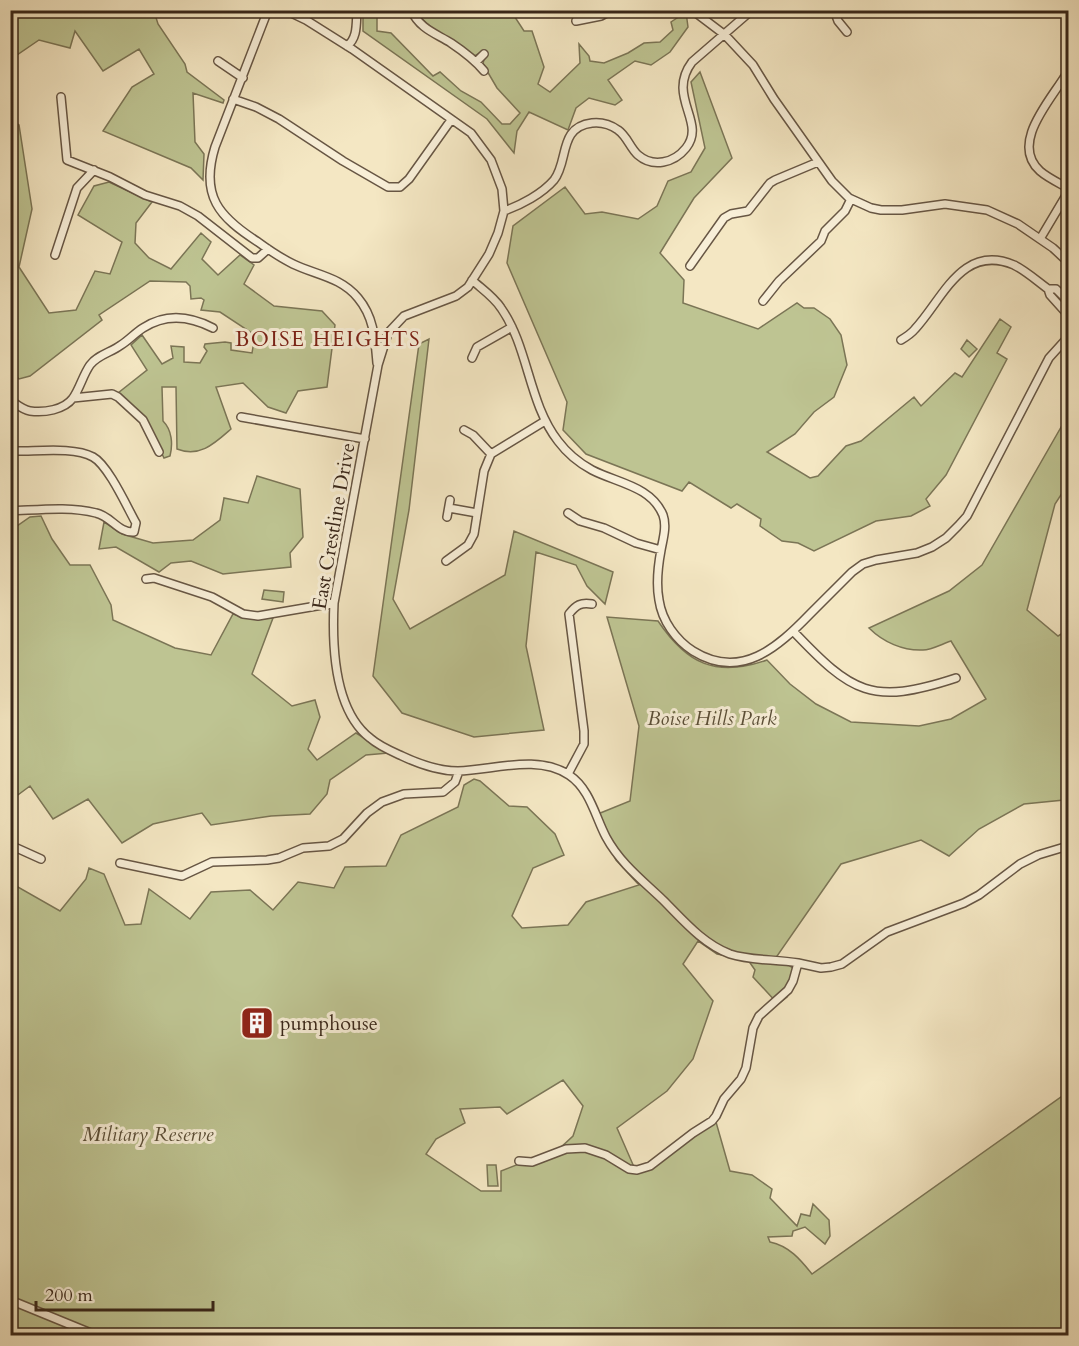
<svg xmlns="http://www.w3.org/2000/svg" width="1079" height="1346" font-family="Cardo,serif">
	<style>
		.green { fill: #bec492; stroke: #7b7556; stroke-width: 1.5; fill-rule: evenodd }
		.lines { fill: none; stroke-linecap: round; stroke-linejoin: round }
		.street-casing { stroke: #675644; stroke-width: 10 }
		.street { stroke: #f8efd8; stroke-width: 7 }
		.labels { text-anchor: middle; stroke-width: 6; stroke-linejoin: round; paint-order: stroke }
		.street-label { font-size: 20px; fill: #382619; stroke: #f8efd8 }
		.park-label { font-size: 20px; font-style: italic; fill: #5a4e37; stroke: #f8efd8 }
		.poi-label { font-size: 20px; fill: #382619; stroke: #f8efd8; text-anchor: start }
		.neighbourhood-label { font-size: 21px; letter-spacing: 1.5px; fill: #7a1f14; stroke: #f8efd8 }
	</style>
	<rect width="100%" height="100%" fill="#f4e7c3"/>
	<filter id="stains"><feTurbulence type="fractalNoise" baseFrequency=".00333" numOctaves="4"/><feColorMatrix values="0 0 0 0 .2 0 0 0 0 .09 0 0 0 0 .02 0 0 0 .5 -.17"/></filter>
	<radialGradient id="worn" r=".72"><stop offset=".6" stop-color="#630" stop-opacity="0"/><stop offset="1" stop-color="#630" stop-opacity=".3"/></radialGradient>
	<path class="green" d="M11 10 154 11 158 24 185 64 187 72 224 100 223 103 193 93 195 142 204 154 203 180 191 168 103 131 132 87 154 74 139 49 103 71 75 31 70 48 39 40 11 59Z
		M363 11H377V31L391 33 433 76 440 72 461 91 481 102 502 124H510L520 113 497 88 483 64 485 54 481 52 473 57C455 41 428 29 415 11H472L486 16 495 11H511L524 31H532L544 67 538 84 550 92 580 63 579 44 589 56 590 61 604 63 628 53 644 43 660 42 673 30 671 22 686 12 688 27 670 52 651 65 635 61 608 80 622 100 615 105 589 98 576 108 568 130 529 112 517 131 514 153 487 119 363 31Z
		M700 72 732 158 694 198 660 253 684 280 683 303 758 329 797 303 804 308H814L830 319 841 335 847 365 834 397 814 412 795 434 767 452 810 478 818 476 846 446 861 441 914 397 921 406 955 373 962 377 1000 319 1011 327 997 353 1007 359 946 475 926 499 930 506 911 516 876 521 814 551 798 543 782 541 760 526 761 519 737 504 731 508 689 482 682 491 586 454 563 430 567 402 507 263 513 226 565 187 585 214 602 212 638 219 657 206 668 181 691 172 705 148 691 82Z
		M11 119 19 125 32 209 19 267 49 313 76 310 95 271 110 274 122 242 78 215 94 186 109 182 152 202 136 223 135 243 149 258 171 269 201 233 211 242 202 259 218 275 240 255 254 265 244 284 274 306 322 311 335 325 327 387 298 391 286 413 268 407 243 383 216 387 231 429C215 443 200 458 177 449L176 387H162L163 421C172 430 173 444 170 456L164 458 144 416 118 393 147 370 131 345 142 335 162 364 173 358 171 346 184 347V362L200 363 207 351 204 347 205 344 225 342 231 343V350L252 353 255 335 220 312 201 310 204 300 201 298 191 299 190 286 186 282 150 281 99 315 102 320 30 376 19 379 11 371Z
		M429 339 409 510 393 599 410 629 505 575 514 531 613 572 605 604 587 586 576 565 536 552 526 646 544 730 474 737 402 713 373 676 419 344Z
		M967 340 977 349 969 357 961 349Z
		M1068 415V484L1055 504 1027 610 1058 636 1068 630V789L1064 800 1024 804 979 829 949 856 921 840 841 864 777 956 799 973 787 997 778 1004 753 977 755 970 748 960 717 954 698 941 683 964 713 1001 693 1059 667 1091 617 1128 634 1167 648 1164 708 1122 714 1115 730 1171 752 1175 772 1189 770 1198 797 1226 801 1214 810 1216 813 1204 829 1220 830 1236 825 1244 805 1227 793 1231 792 1236 768 1237 770 1242C789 1246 800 1259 812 1274L1068 1092V1335H11V883L60 911 86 879 89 868 104 874 125 925 141 924 149 889 190 919 211 892 250 890 273 910 298 882 334 888 345 867 386 866 401 835 458 807 464 785 474 779 480 781 509 806 527 807 555 834 564 855 533 868 512 916 522 928 568 925 586 902 639 885 616 860 593 816 630 801 639 726 607 617 658 621C687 664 716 678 767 660L790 684 816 704 851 722 919 726 951 719 986 699 951 641C942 644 931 650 923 650 903 651 883 642 869 628L949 591 982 565ZM563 1080 583 1106 573 1136 560 1148 501 1171V1191H481L426 1154 436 1139 465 1123 460 1109 500 1107 507 1114Z
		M257 476 300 489 303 537 290 553 291 567 223 574 191 561 171 563 159 572 116 547 99 549 104 522 122 534 153 543 193 540 220 520 224 498 248 503Z
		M41 516 52 539 70 565H90L111 605 113 620 175 648 211 655 233 614 252 619 273 618 252 674 292 706 315 700 320 717 308 749 317 760 356 733 389 753 366 755 330 780 327 794 310 814 271 816 211 825 202 813 153 824 122 843 88 799 53 819 30 786 11 800 10 531 30 517Z
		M264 590 284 592 283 602 262 599Z
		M487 1165H496L498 1186H488Z"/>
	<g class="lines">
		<defs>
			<path id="street" d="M268 10 215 147C200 196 219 217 258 242 269 250 281 258 293 264 316 275 341 277 358 298 374 317 375 339 377 363
				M285 10 306 20 352 49 471 133 491 160 502 189 504 211 498 233 489 254 468 287 456 296 404 316 388 333 378 365 334 603C332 645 334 710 370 738 379 746 391 751 402 756 419 764 439 771 458 771 494 770 537 754 569 775 590 789 595 816 606 837 620 863 642 880 663 900 683 920 703 944 730 954 751 961 776 959 798 963
				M411 10C420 29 435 33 451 43 463 51 475 60 484 71
				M692 10 725 35 753 65 774 99 832 181 849 198 871 208 881 210H902L945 204 987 210 1018 224 1053 248 1068 262
				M834 10 838 21 847 32
				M576 21 601 16 612 10
				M347 46C358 38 356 23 357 10
				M218 61 243 78
				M476 62 484 54
				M1065 76C1049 102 1010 144 1040 171 1048 178 1059 183 1068 188
				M61 97 67 160 110 177 145 195 180 206 198 216 252 258H258L268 249
				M233 99 256 107 279 119 343 161 388 187H400L409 179 451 120
				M504 211C521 205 542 194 554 180 569 161 558 127 592 123 601 122 611 125 618 130 627 136 630 148 638 155 653 168 674 163 686 148 707 122 666 97 692 62L752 10
				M1040 239 1068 192
				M55 255 77 188 94 170
				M690 266 724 218 731 214 748 211 770 183 775 180 818 162
				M472 280C482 289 494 297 501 308 529 348 528 402 558 441 567 453 579 463 592 470 617 483 651 486 663 515 667 526 663 539 661 550 658 566 656 584 659 600 662 621 676 640 693 651 741 681 778 647 810 614 824 600 838 586 852 572L863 564 876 560 917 553 932 547 946 538 958 526 967 516 1049 358 1068 337
				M763 301 779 281 821 241 825 231 845 211 851 199
				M1068 301 1056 289H1048L1050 295 1068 315
				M901 340C906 337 911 334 915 329 943 299 962 243 1014 265 1026 271 1037 281 1048 289
				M472 358 477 347 512 327
				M73 398 112 394 118 397 143 420 159 452
				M10 400C16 404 23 410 30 411 44 413 64 410 73 398 80 388 83 375 90 365 97 355 112 352 121 345 129 340 135 333 143 328 166 313 190 316 213 328
				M241 417 365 439
				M464 430 473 435 491 454
				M10 451C34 452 73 446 93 457 108 465 127 507 136 523L134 532C118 533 111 516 96 513 69 506 38 510 10 511
				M449 508 477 513
				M568 513 580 521 604 528 636 543 661 550
				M447 517 450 500
				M446 561 468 545 474 534 484 471 491 454 545 421
				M146 579 154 578 212 597 243 614 258 616 334 603
				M793 631C852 693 871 706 956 678
				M568 774 584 744V731L569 614C576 605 581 602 592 604
				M10 845 41 859
				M120 863 182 876 212 862 267 860 279 858 303 848 329 846 343 839 367 813 382 802 404 794 443 792 455 782 459 771
				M519 1161 532 1162 566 1149 585 1148 606 1155 629 1169 637 1170 650 1166 693 1133 712 1121 716 1116 724 1099 741 1079 746 1068 753 1028 759 1016 788 990 793 981 798 963 821 968 831 967 842 964 887 932 964 903 979 895 1020 864 1038 855 1068 846
				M10 1300 98 1336"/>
		</defs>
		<use href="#street" class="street-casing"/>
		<use href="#street" class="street"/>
	</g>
	<defs>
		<symbol id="building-square" viewBox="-11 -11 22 22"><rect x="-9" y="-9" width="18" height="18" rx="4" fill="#8f2418" stroke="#f8efd8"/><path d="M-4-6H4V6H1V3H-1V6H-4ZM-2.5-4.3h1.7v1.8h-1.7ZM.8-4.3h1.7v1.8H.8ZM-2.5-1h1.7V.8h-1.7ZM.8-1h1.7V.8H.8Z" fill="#fff"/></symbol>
	</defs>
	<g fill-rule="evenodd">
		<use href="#building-square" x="238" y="1004" width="38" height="38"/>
	</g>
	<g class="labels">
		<g class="street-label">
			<text transform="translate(333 526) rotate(-80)" y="7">East Crestline Drive</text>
		</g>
		<g class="park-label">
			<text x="712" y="725">Boise Hills Park</text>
			<text x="148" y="1141">Military Reserve</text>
		</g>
		<g class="poi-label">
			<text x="280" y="1030">pumphouse</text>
		</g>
		<g class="neighbourhood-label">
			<text x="328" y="346">BOISE HEIGHTS</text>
		</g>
	</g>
	<rect width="1079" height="1346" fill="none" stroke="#f4e7c3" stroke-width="36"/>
	<rect x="12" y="12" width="1055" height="1322" fill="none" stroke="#382619" stroke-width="3"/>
	<rect x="18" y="18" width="1043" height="1310" fill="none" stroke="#382619" stroke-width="1.5"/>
	<path d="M36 1301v9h177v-9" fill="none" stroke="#382619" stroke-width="3"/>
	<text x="45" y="1301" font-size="18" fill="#382619" stroke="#f8efd8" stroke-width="4.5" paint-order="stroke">200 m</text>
	<rect width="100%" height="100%" filter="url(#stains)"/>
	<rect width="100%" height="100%" fill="url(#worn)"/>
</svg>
